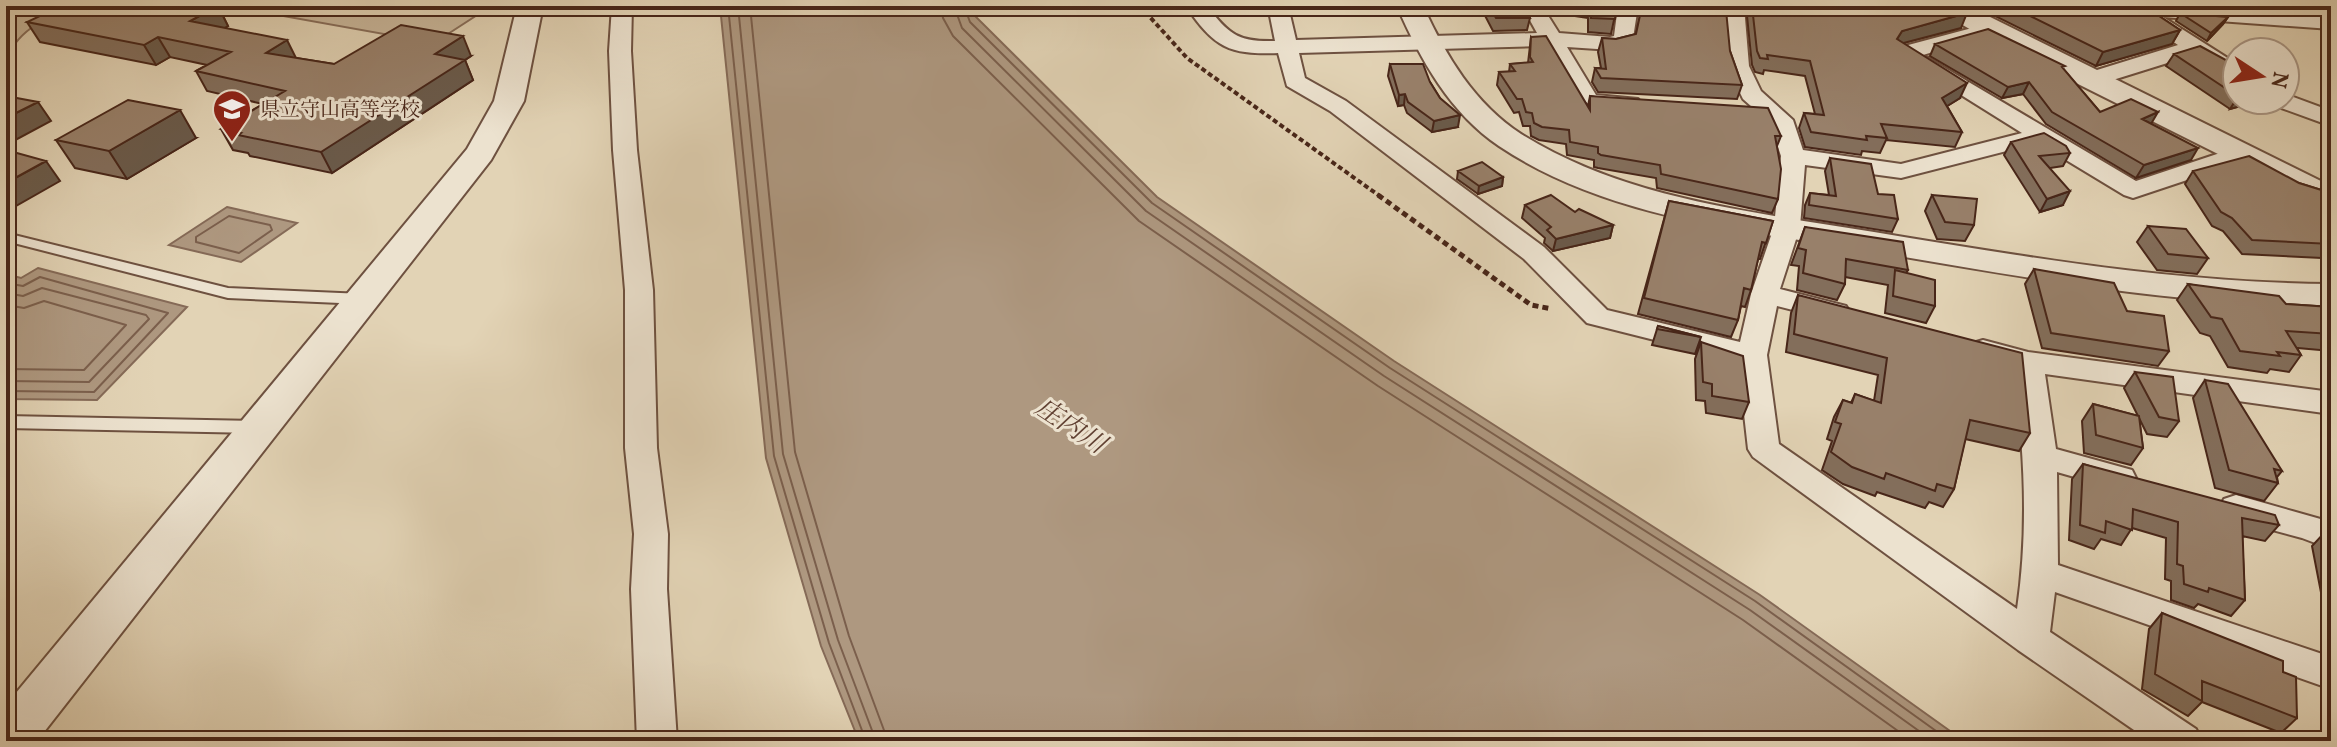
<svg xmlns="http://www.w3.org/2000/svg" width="2337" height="747" font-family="Vollkorn,'Noto Serif JP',serif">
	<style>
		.green { fill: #c8b69a; stroke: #886e5a; stroke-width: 2 }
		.water { fill: #ae9880; stroke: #856a57; stroke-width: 2 }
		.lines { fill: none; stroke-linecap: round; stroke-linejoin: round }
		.shore { stroke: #7b5f4c; stroke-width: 2 }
		.service-casing { stroke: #6e5140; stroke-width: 4 }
		.minor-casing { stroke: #6e5140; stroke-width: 4 }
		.tertiary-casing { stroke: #6e5140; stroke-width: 4 }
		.path-far1 { stroke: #482619; stroke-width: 4; stroke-dasharray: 5 3; stroke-linecap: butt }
		.path { stroke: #482619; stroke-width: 5; stroke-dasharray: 6 4; stroke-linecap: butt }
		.service { fill: #ece2cf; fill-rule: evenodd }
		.minor { fill: #ece2cf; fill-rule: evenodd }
		.tertiary { fill: #ece2cf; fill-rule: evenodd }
		.wall { fill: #836e5b; stroke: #482619; stroke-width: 2 }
		.shaded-wall { fill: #6a5a4a; stroke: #482619; stroke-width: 2 }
		.building { fill: #98806a; stroke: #482619; stroke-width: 2 }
		.labels { text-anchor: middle; stroke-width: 6; stroke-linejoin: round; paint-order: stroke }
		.far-poi-label { font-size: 20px; fill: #482619; stroke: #ece2cf; text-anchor: start }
		.water-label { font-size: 26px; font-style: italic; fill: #624233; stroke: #ece2cf }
	</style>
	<rect width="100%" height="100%" fill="#e2d3b5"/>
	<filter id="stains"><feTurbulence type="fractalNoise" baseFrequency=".0025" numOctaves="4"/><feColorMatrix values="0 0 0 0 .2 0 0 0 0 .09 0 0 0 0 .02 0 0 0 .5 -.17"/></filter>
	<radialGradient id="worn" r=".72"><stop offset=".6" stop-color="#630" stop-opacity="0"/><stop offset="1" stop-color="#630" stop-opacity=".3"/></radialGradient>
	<path class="green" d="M6 6H72C48 17 13 32 7 62 5 71 10 77 6 87Z
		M228 6H491L434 43Z"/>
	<path class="water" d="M720 6H970L975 16 1157 197 1394 361 1760 595 1964 741H859L821 646 766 458Z
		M227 207 297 223 241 262 169 245Z
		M38 268 187 307 97 400 6 399V274L21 278Z"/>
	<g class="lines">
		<path class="shore" d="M728 6 774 456 829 643 866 741
			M738 6 783 454 838 640 876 741
			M750 6 795 452 849 636 888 741
			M941 6 943 18 953 36 1139 221 1378 386 1743 620 1912 741
			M954 6 962 28 1146 211 1384 376 1750 610 1933 741
			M964 6 970 22 1152 203 1390 368 1755 601 1950 741
			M229 216 270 225 272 230 239 253 196 242V237Z
			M6 283 23 286 40 277 168 313 94 392 6 391
			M6 293 23 296 42 288 146 315 149 319 89 382 6 381
			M6 305 24 308 44 301 126 325 84 370 6 369"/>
		<defs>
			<path id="service" d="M6 233 228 288 363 294 370 299 363 304 228 298 6 241Z
				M6 416 259 421 267 427 259 433 6 428Z"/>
			<path id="minor" d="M612 6H632L631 51 637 150 653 290 657 448 668 534 667 589 677 741H637L631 589 634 534 625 448V290L613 150 609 51Z
				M1186 6H1207C1229 35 1239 42 1275 41L1268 6H1288L1296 40 1537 33 1522 6H1542L1559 33 1610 37 1614 36 1618 6H1638L1632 45 1612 50 1567 47 1596 95 1638 99 1642 104 1638 109 1630 111 1580 106 1545 46 1299 53 1305 78 1346 101 1544 247 1607 310 1740 342 1751 294 1774 227 1781 156 1770 123 1743 99 1727 66 1724 6H1744L1749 66 1761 91 1793 120 1803 150 1901 164 2022 133 1894 53 1897 48 1972 28 1983 34 1979 38 1923 55 2136 181 2232 149H2250L2253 154 2250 159 2133 198 2124 195 2038 143 1901 178 1805 165 1800 227 1780 289 1846 306 1850 312 1846 318 1836 321 1777 306 1767 355 1779 444 2017 609C2029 527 2024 450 2014 368L1973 357 1968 350 1973 343 1983 340 2028 352 2331 392V414L2045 374 2056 449 2132 470 2136 478 2132 486 2120 490 2057 472 2058 565 2331 657V689L2055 592 2050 632 2196 729 2202 741H2150L2018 650 1753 457 1748 449 1738 361 1587 323 1524 259 1330 111 1287 86 1278 53C1228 55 1214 47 1186 6Z
				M2137 6H2207L2331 17V29L2163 17 2237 64V81L2193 55 2100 84H2084L2081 79 2084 74 2178 45 2138 18 2132 11Z
				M2285 94 2331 111V126L2273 105 2270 100H2285Z
				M2236 495 2331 522V549L2302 538 2224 517 2219 508 2224 499Z"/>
			<path id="tertiary" d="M517 6H543L524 101 491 160 37 741H6V705L467 149 494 101Z
				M1397 6H1423C1446 56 1474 103 1521 134 1626 200 1755 212 1874 232 2026 257 2176 283 2331 284V306C2176 305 2027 278 1875 252 1749 231 1608 219 1499 146 1450 113 1420 59 1397 6Z
				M1936 6H1968L2331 186V208L2320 205 1980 35 1940 12Z"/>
		</defs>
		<use href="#service" class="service-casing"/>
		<use href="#minor" class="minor-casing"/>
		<use href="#tertiary" class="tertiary-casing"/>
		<path class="path-far1" d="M1140 6 1187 58 1381 197"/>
		<path class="path" d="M1378 195 1531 305 1552 309"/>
		<use href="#service" class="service"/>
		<use href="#minor" class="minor"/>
		<use href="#tertiary" class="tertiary"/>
	</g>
	<path class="wall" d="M218 6 228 26 224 28 296 58 334 64 471 56 465 60 473 80 332 173 250 156 248 153 233 150 221 129 263 104 207 91 196 71 207 65 170 57 156 65 40 42 27 22Z
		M1311 6H1338V8H1312Z
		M1480 6H1523L1530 18 1527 30 1493 31Z
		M1544 6H1617L1611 34 1588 32V18L1549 12Z
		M1642 6 1730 51 1742 85 1737 99 1598 92 1592 82 1595 68H1601L1598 52 1602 38 1616 39 1636 34Z
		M1746 6H1954L1961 28 1903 43 1960 98 1947 106 1962 132 1955 147 1886 140 1880 153 1862 151 1861 155 1805 147 1799 128 1804 113 1815 114 1805 76 1764 70 1763 74 1755 72 1752 65Z
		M1975 6H2144L2180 30 2172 44 2096 66Z
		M2241 6H2331V14Z
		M2180 13 2228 17 2223 24 2207 41 2176 21Z
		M1531 37 1588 106 1590 96 1781 136 1777 146 1778 199 1772 213 1657 188 1656 178 1598 168 1594 167V160L1567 155 1566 144 1539 140 1531 136 1530 126H1523L1519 112 1514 113 1497 85 1499 72H1509L1510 64 1528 63Z
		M1935 44 2063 69 2100 112 2151 124 2191 160 2136 178 2046 124 2023 94 2002 98 1930 56Z
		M2174 54 2237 66V100H2262L2230 109 2166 66Z
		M1390 64 1430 82 1458 127 1432 132 1407 113 1404 105 1398 106 1388 76Z
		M196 138 127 179 75 168 56 140Z
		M2011 142 2070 153 2063 166 2050 168 2063 205 2040 212 2004 155Z
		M1830 158 1878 194 1898 219 1892 232 1804 218 1805 205 1810 193 1829 195 1825 171Z
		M1458 171 1503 177 1502 186 1478 194 1457 179Z
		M2193 171 2299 183 2331 193V266L2322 258 2242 254 2223 231 2212 226 2185 184Z
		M1932 195 1974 225 1965 241 1937 239 1925 211Z
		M1669 201 1773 221 1760 259H1758L1751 290 1745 307 1741 306 1738 320 1731 337 1638 314Z
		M1525 205 1575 212 1613 225 1610 238 1553 251 1544 243 1545 238 1522 218Z
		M2148 226 2208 258 2197 274 2157 270 2137 242Z
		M1805 227 1908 270 1906 273 1935 306 1926 323 1885 313 1888 285 1845 277V284L1837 300 1797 290 1799 266 1791 265Z
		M2034 269 2127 311 2169 351 2158 366 2042 348 2025 284Z
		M2188 284 2286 304 2331 307V351L2297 348 2301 355 2289 372 2270 369 2267 373 2228 367 2210 336 2200 333 2177 300Z
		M1798 295 2030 433 2019 451 1965 439 1954 489 1943 507 1929 502 1925 508 1877 492 1875 496 1843 484 1822 470 1832 441 1827 439 1834 417 1843 400 1851 403 1855 394 1874 401 1878 375 1786 352 1791 313Z
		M1658 326 1701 337 1695 354 1652 345Z
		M1701 342 1749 402 1742 419 1706 413 1705 401 1696 400 1695 359Z
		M2135 372 2179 421 2167 437 2147 434 2139 418 2143 448 2131 465 2084 453 2082 421 2093 404 2138 416 2124 388Z
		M2205 380 2282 471 2277 477 2278 483 2264 501 2215 488 2193 398Z
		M2083 464 2279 525 2265 541 2242 536 2245 600 2231 616 2198 604 2194 608 2171 600V581L2165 579 2166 538 2132 528 2121 545 2101 539 2094 549 2069 540 2072 479Z
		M2325 532 2331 533V644L2312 546Z
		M2162 613 2283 672 2297 718 2281 733 2202 702 2188 716 2142 689 2149 629Z
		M2325 728 2331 741H2311Z"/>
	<path class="shaded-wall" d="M218 6 228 26 201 41 190 21Z
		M1967 13 1961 28 1896 45 1897 39 1902 31Z
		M2228 17 2223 24 2207 41 2211 33Z
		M2180 30 2172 44 2096 66 2103 52Z
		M463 36 471 56 465 60 473 80 332 173 321 152 435 54Z
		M158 37 170 57 156 65 144 45Z
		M287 40 297 60 266 53Z
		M2029 82 2023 94 2002 98 2008 87Z
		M1967 83 1960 98 1936 113 1942 98Z
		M1405 94 1404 105 1398 106 1399 95Z
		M2237 98V100H2262L2230 109Z
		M38 102 51 121 6 145V118Z
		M180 110 196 138 127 179 109 151Z
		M2158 112 2151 124 2142 119Z
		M1460 115 1458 127 1432 132 1434 121Z
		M2198 148 2191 160 2136 178 2144 165Z
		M46 161 60 181 7 211 6 183Z
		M1503 177 1502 186 1478 194 1479 186Z
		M2070 191 2063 205 2040 212 2047 199Z
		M1613 225 1610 238 1553 251 1556 239Z"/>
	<path class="building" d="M61 6H218L190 21 287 40 266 53 334 64 401 25 463 36 435 54 465 60 321 152 238 135 241 133 221 129 285 91 196 71 231 52 158 37 144 45 27 22Z
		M1489 6H1523L1530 18H1496Z
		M1591 6H1617L1615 19 1591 18Z
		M1642 6H1696L1726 10 1730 51 1742 85 1601 78 1595 68 1606 69 1602 38 1616 39 1636 34Z
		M1752 6H1954L1967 13 1902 31 1897 39 1967 83 1942 98 1962 132 1881 124 1887 138 1866 136 1867 140 1811 132 1804 113 1824 115 1810 61 1767 55 1768 59 1760 58 1757 51Z
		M2010 6H2144L2180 30 2103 52Z
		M2180 13 2228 17 2211 33Z
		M1988 29 2065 66 2062 67 2100 112 2131 99 2158 112 2142 119 2198 148 2144 165 2052 112 2029 82 2008 87 1935 44Z
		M1546 36 1590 110V96L1768 108 1781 136H1775L1781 169 1778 199 1661 174 1660 165 1601 155 1598 153V147L1570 142 1569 130 1542 127 1534 123 1532 113 1526 112 1522 99H1517L1499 72 1515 71 1510 64 1533 62 1530 57 1531 37Z
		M2200 46 2237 66V96L2174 54Z
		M1390 64H1423L1430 82 1440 98 1460 115 1434 121 1408 102 1405 94 1399 95Z
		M6 96 38 102 6 118Z
		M128 100 180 110 109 151 56 140Z
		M2044 133 2066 146 2070 153 2039 156 2070 191 2047 199 2011 142Z
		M6 150 46 161 6 183Z
		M2249 156 2299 183 2331 193V244L2252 240 2232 218 2221 212 2193 171Z
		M1830 158 1871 164 1878 194 1894 195 1898 219 1809 205 1810 193 1836 196Z
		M1482 162 1503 177 1479 186 1458 171Z
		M1551 195 1575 212 1579 209 1613 225 1556 239 1547 230 1551 227 1525 205Z
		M1932 195 1977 199 1974 225 1945 222Z
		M1669 201 1773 221 1766 243 1762 242 1751 290 1744 288 1738 320 1644 298Z
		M2148 226 2186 229 2208 258 2168 254Z
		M1805 227 1903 242 1908 270 1846 259 1845 284 1803 273 1806 250 1798 248Z
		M2034 269 2114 283 2127 311 2164 316 2169 351 2051 333Z
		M1895 270 1935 280V306L1893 296Z
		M2188 284 2279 296 2286 304 2331 307V334L2286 331 2301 355 2277 352 2280 356 2240 351 2222 319 2211 317Z
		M1798 295 2022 353 2030 433 1970 420 1954 489 1937 484 1935 491 1886 473 1884 479 1852 467 1831 452 1841 424 1835 422 1843 400 1852 403 1855 394 1881 403 1887 358 1794 334Z
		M1658 326 1701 337 1657 329Z
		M1701 342 1743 356 1749 402 1712 396V384L1703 382Z
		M2135 372 2173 377 2179 421 2159 417Z
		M2205 380 2228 384 2282 471 2274 469 2278 483 2229 470Z
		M2093 404 2139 416 2143 448 2096 435Z
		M2083 464 2275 515 2279 525 2242 518 2245 600 2209 588 2208 592 2184 584 2183 566 2177 564 2178 522 2133 509 2132 530 2106 521 2105 533 2080 525Z
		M2325 532 2331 533V560Z
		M2162 613 2283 661V672L2296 677 2297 718 2202 681V701L2155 674Z
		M2325 728 2331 730V741H2326Z"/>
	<defs>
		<symbol id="school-pin" viewBox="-11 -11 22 30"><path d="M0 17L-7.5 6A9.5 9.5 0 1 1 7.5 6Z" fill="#8f2418" stroke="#ece2cf"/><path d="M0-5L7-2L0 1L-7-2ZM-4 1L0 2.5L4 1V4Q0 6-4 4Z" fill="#fff"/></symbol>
	</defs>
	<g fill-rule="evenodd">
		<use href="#school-pin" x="210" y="87" width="44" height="60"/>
	</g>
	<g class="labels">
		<g class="far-poi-label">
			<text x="260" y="116">県立守山高等学校</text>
		</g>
		<g class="water-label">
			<text transform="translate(1071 425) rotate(33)" y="9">庄内川</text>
		</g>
	</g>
	<rect width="2337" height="747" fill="none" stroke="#e2d3b5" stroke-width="32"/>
	<rect x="8" y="8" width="2321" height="731" fill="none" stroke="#482619" stroke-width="4"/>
	<rect x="16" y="16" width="2305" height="715" fill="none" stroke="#482619" stroke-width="2"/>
	<g transform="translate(2261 76) rotate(102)"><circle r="38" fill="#ece2cf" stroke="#aa9786" stroke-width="2"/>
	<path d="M0-6L14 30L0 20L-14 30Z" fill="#8f2418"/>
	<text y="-12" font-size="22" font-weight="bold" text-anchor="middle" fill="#482619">N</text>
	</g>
	<rect width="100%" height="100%" filter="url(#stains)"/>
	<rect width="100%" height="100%" fill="url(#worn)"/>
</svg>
